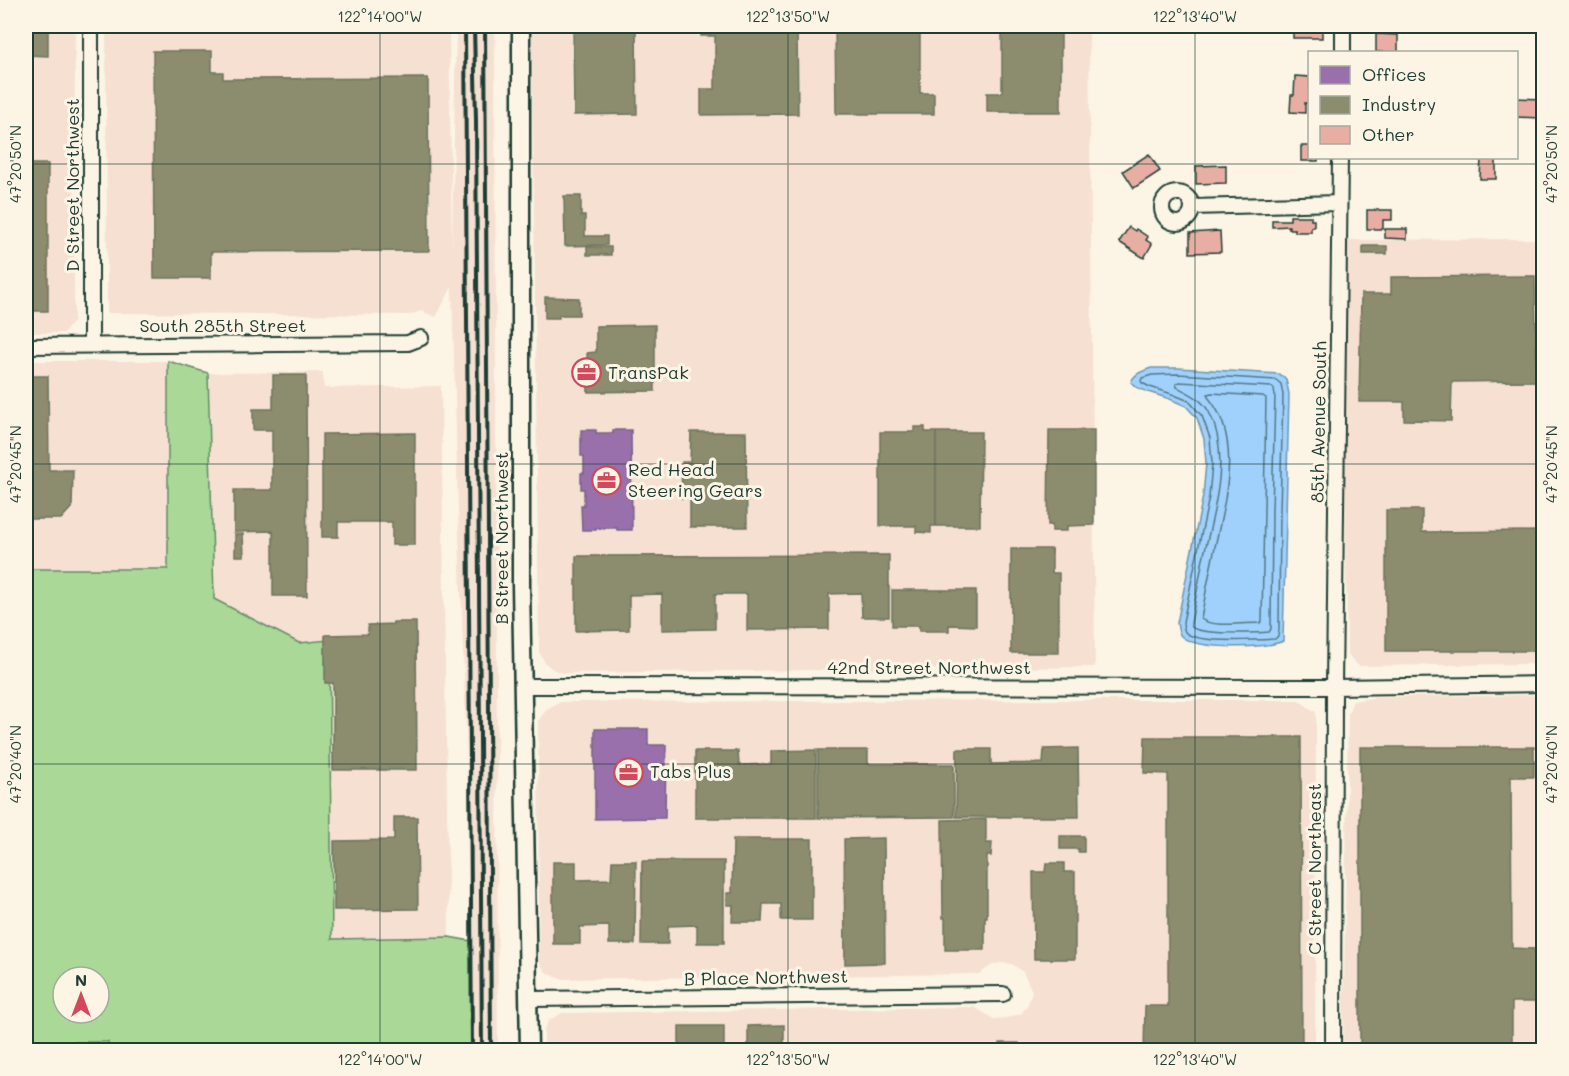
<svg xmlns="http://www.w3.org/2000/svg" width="1569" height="1076" font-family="Mali,sans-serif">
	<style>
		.built { fill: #f6e0d2 }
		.green { fill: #a9d897; stroke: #648a66; stroke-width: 1.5; fill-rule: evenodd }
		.water { fill: #a0d1fd; stroke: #6c96ad; stroke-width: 1.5 }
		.offices { fill: #9970ab; stroke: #746187; stroke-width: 1.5 }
		.industry { fill: #8c8c6e; stroke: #6b745d; stroke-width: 1.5 }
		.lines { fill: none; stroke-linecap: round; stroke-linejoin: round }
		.shore { stroke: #537884; stroke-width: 1.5 }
		.building { fill: #e8aea4; stroke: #1f3d34; stroke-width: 1.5 }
		.minor-casing { stroke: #1f3d34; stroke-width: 18 }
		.tertiary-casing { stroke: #1f3d34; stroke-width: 21 }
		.minor { stroke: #fcf5e5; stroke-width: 14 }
		.tertiary { stroke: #fcf5e5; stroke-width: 16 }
		.rail { stroke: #1f3d34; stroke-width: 4 }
		.ticks { fill: none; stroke: #1f3d34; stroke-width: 1.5; stroke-opacity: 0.45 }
		.labels { text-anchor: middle; stroke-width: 6; stroke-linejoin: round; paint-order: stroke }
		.street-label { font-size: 18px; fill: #1f3d34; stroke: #fcf5e5 }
		.poi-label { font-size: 18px; fill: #1f3d34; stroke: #fcf5e5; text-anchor: start }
		.neatline { fill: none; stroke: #1f3d34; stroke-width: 2 }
		.ticks-label { font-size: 15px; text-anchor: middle; fill: #1f3d34 }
	</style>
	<rect width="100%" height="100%" fill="#fcf5e5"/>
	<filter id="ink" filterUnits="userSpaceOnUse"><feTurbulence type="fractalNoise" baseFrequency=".0167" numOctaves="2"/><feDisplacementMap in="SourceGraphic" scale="12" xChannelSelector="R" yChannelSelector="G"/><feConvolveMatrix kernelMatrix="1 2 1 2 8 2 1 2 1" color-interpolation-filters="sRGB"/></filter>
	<g filter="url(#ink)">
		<path class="built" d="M26 26H75L74 321 64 333H26Z
			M106 26H449L452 250 456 26H495L498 1050H471V868L458 510 452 287 436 317 421 311 410 315 107 313Z
			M532 26H1089L1095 667 563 673 554 670 545 663 539 652Z
			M1543 239V664L1359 666 1353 661 1347 653V649L1345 459 1346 240Z
			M26 361H168V569H26Z
			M323 372 324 388 441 386 449 937 332 939 328 641 299 643 214 599 208 373Z
			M1543 695V1050H1343L1348 714 1353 701 1378 697Z
			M1098 700H1298L1316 712 1315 1050H544V1029L549 1020 562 1013 974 1007 994 1019 1006 1018 1021 1014 1028 1004 1032 991 1023 972 1012 964 1002 963 994 964 979 974 560 979 546 972 539 962 538 721 547 709 559 702Z
			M26 1042H108L109 1050H26Z"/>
		<path class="green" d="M168 361 208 373 214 599 299 643 329 640 332 939 449 937 471 941V1050H109L108 1042H26V569H168ZM63 977H99V1013H63Z"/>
		<path class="water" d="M1151 368H1178L1279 374 1286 379 1289 394 1283 641C1267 649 1195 650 1181 636 1178 633 1178 628 1177 623L1203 496 1206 463 1204 439 1197 418 1186 406 1170 399 1148 392 1136 387 1131 382C1135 373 1143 371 1151 368Z"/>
		<path class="offices" d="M581 430H596V433H613V430H631L632 530H617V528H596V530H582L581 505H584V489H581V473H584V456H581Z
			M595 729H648V745H666L665 818 595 819Z"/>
		<path class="industry" d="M26 26H48V56L26 55Z
			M573 26H636L637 114 574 115Z
			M701 26H797L798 114 701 115V89H715V36H701Z
			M835 26H934V28H920V93H934V114H836Z
			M987 26H1061V112H987V93H1002V28H987Z
			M153 51H212V72H223V79L428 78 429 251 211 252V278H154Z
			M26 164H48V311H26Z
			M564 196H581V216H585V236H607V245L565 246Z
			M1363 246H1387V254H1363Z
			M587 247H611V255H587Z
			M1535 276 1537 381 1452 382 1451 421 1404 420V402H1359L1361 294H1391V277Z
			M545 297 579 298V315H559V318H545Z
			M655 325V391L588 392 587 353 596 352V326Z
			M273 375H306L307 596H273V531L234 532V490H272V430H253V409H273Z
			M26 376H48L49 470H73L72 507 61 519H26Z
			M914 427H925V432H936V526H931V533L916 532V526H880V432H914Z
			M1049 430H1094V525L1067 526V531H1052V525H1048Z
			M691 432H746L747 527H690V498H681L682 462H690Z
			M936 432H981L980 526H936Z
			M415 433V545H392V522H338V537H322V434Z
			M1386 510H1422V532L1544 531V651H1386Z
			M235 534H243L244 556H235Z
			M1011 549H1052V573H1059V653H1011Z
			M889 555V617H862L861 593 829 594V629L747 630V594H715V629L662 630V594L629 595V630L576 631V556Z
			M892 590H976V626L949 625V631H919V626H892Z
			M393 622H416L417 770H333V683H325V635L368 634V625L393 624Z
			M1145 737H1301L1302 1050H1144L1145 1006H1168V774L1144 773Z
			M1360 747H1534V777H1511L1512 948 1535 949V1002H1512V1050H1360Z
			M1078 748 1079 817H956L957 749H991V764L1043 763 1044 749Z
			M816 750V818H695V751H738L739 765 771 764V751Z
			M818 750H868V764H954V817L818 818Z
			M394 817H417L418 909 334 910V841L394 840Z
			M986 819V843H992L991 856H987V917H985V950H945V918H943L942 820Z
			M1060 836H1084V852H1078L1079 849H1060Z
			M884 838 885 963 845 964 844 839Z
			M733 839H812V920H781V904H763L762 922H732L733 905H727V893H732Z
			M612 861H636L635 944H609V926L580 927V944H553V862H576V880L611 879Z
			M642 861H724V943H697V925L668 926V944H641Z
			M1046 863H1064V872H1075V959H1034L1033 872H1045Z
			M784 1025V1050H748V1026Z
			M679 1026H724V1050H679Z
			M1000 1043H1019V1045H1092V1050H1000Z
			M840 1046H860V1048L911 1047V1050H840Z"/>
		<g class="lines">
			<path class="shore" d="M1178 374 1276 380 1281 384 1283 395 1280 511 1279 630 1278 636 1275 639C1259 640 1195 644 1185 632 1184 630 1183 625 1183 622L1209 497 1212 464 1210 438 1202 416 1189 401 1172 394 1150 387 1142 383 1141 381 1142 378 1152 375Z
				M1179 382 1272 387 1274 389 1275 396 1272 511 1271 629 1269 632C1258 633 1199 635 1192 627 1191 626 1191 624 1191 623 1195 601 1199 580 1203 559 1213 514 1232 456 1209 412 1202 399 1189 393 1177 387L1176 384Z
				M1211 393 1263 396 1266 398 1262 621 1260 623C1244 623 1213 628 1201 619 1205 595 1210 571 1215 547 1225 500 1243 438 1208 397V394Z"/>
		</g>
		<path class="building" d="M1293 26H1322V38H1293Z
			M1404 26H1420V30H1404Z
			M1376 34 1398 35V52H1376Z
			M1295 76 1310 77V104L1305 103V113L1290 112 1291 95H1294Z
			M1516 98 1541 99V118L1516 117Z
			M1301 146H1310V158H1318V161H1301Z
			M1149 154 1160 171 1134 188 1123 171Z
			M1481 158H1496V179H1480Z
			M1226 165V183L1196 184V166Z
			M1367 210H1392V220H1383V229H1367Z
			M1290 216H1311V220H1314V227H1311V232H1295V229H1289V226L1272 227V220H1290Z
			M1129 227 1135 231 1136 229 1148 237 1146 240 1152 244 1144 258 1119 242Z
			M1385 229H1407V239L1385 238Z
			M1220 231 1221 252 1190 253V233Z"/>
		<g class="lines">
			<defs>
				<path id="minor" d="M1343 52V26
					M1162 208a15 15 0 1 1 30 0a15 15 0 1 1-30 0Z
					M1192 207 1339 203
					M91 345V26
					M26 346 408 343 421 338
					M524 686 1334 687 1544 684
					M529 999 1003 994
					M1333 1050 1334 687 1340 158"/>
				<path id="tertiary" d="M521 26V585L529 1050"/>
			</defs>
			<use href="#minor" class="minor-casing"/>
			<use href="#tertiary" class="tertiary-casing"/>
			<use href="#minor" class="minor"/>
			<use href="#tertiary" class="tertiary"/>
			<path class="rail" d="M465 26 472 1050
				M474 26 476 121 482 1050
				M485 26 491 1050"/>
		</g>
	</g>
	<path class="ticks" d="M380 26V1050M788 26V1050M1195 26V1050M26 164H1544M26 464H1544M26 764H1544"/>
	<defs>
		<symbol id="office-ring" viewBox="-11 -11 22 22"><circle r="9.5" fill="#fcf5e5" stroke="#d1495b" stroke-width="1.5"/><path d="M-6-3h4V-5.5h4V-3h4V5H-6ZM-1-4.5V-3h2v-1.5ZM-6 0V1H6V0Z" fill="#d1495b"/></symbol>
	</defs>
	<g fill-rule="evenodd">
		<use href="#office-ring" x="570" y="356" width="33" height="33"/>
		<use href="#office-ring" x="590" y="464" width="33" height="33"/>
		<use href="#office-ring" x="612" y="756" width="33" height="33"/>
	</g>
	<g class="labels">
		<g class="street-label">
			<text transform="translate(73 185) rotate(-90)" y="6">D Street Northwest</text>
			<text x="223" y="332">South 285th Street</text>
			<text transform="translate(1319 422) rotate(-89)" y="6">85th Avenue South</text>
			<text transform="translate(502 538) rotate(-90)" y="6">B Street Northwest</text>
			<text x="929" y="674">42nd Street Northwest</text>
			<text transform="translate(1315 869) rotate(-90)" y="6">C Street Northeast</text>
			<text transform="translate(766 978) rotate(-1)" y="6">B Place Northwest</text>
		</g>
		<g class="poi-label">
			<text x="608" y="379">TransPak</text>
			<text x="628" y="476">Red Head<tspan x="628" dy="21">Steering Gears</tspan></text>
			<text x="650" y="778">Tabs Plus</text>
		</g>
	</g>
	<rect width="1569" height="1076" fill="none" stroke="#fcf5e5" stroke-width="66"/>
	<rect x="1308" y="51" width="210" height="108" fill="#fcf5e5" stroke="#a4ab9e" stroke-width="1.5"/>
	<rect x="1320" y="66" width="30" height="18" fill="#9970ab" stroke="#a4ab9e" stroke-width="1.5"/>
	<text x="1362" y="81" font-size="18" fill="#1f3d34">Offices</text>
	<rect x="1320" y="96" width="30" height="18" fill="#8c8c6e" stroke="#a4ab9e" stroke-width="1.5"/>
	<text x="1362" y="111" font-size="18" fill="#1f3d34">Industry</text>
	<rect x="1320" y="126" width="30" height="18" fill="#e8aea4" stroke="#a4ab9e" stroke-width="1.5"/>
	<text x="1362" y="141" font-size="18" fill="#1f3d34">Other</text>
	<g transform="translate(81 995)"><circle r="28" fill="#fcf5e5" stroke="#a4ab9e" stroke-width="1.5"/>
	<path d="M0-4.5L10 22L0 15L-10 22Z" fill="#d1495b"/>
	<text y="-9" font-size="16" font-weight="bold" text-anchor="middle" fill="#1f3d34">N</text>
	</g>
	<rect x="33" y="33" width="1503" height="1010" class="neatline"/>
	<g class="ticks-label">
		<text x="380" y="22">122°14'00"W</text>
		<text x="788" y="22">122°13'50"W</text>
		<text x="1195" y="22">122°13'40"W</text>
		<text transform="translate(16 164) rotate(-90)" y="5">47°20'50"N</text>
		<text transform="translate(1552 164) rotate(-90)" y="5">47°20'50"N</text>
		<text transform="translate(16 464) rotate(-90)" y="5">47°20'45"N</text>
		<text transform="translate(1552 464) rotate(-90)" y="5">47°20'45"N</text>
		<text transform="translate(16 764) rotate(-90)" y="5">47°20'40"N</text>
		<text transform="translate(1552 764) rotate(-90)" y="5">47°20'40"N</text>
		<text x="380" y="1065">122°14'00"W</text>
		<text x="788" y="1065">122°13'50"W</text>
		<text x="1195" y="1065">122°13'40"W</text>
	</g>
</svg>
